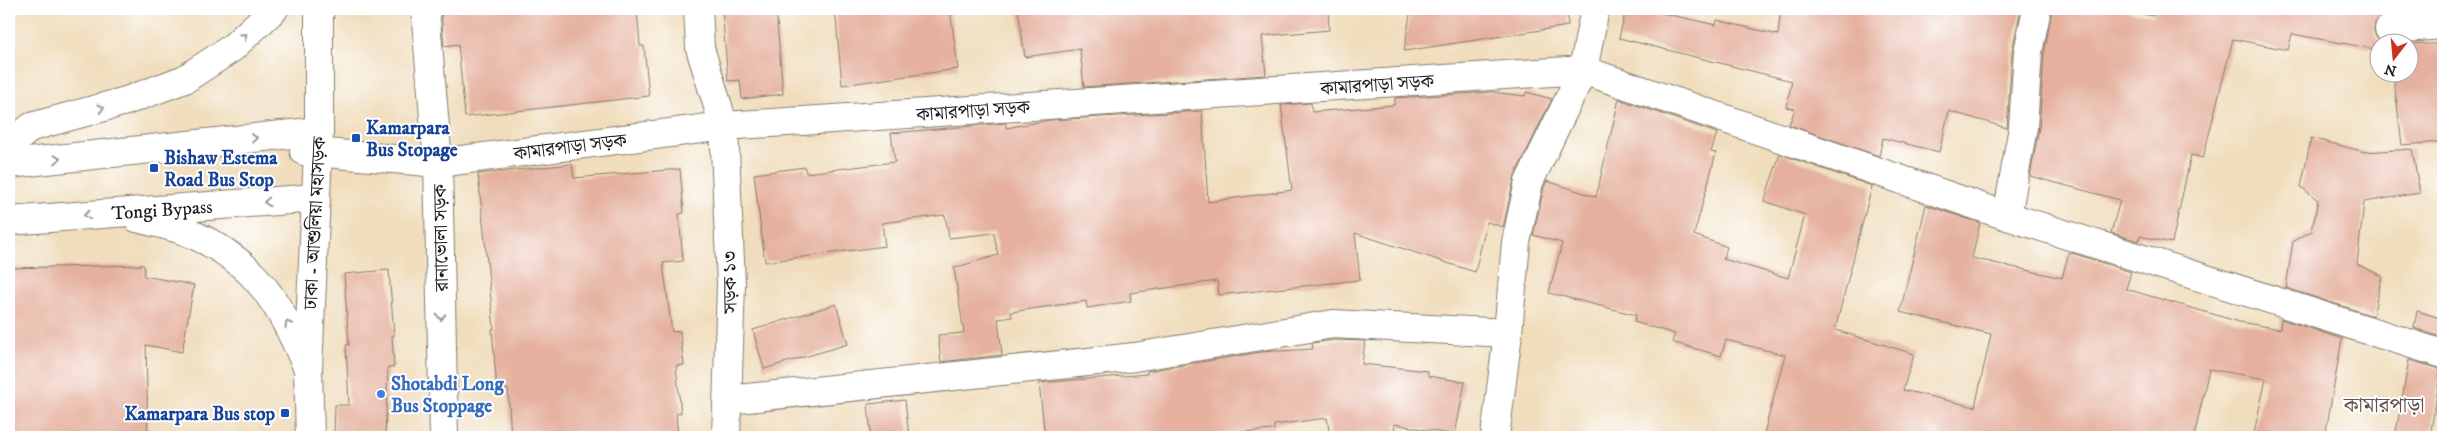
<svg xmlns="http://www.w3.org/2000/svg" width="2452" height="446" font-family="'IM FELL DW Pica','Noto Serif Bengali',serif">
	<style>
		.building { fill: #e5b19e }
		.lines { fill: none; stroke-linecap: round; stroke-linejoin: round }
		.minor-casing { stroke: #867c6c; stroke-width: 30 }
		.primary-casing { stroke: #867c6c; stroke-width: 30 }
		.trunk-casing { stroke: #867c6c; stroke-width: 30 }
		.minor { stroke: #fff; stroke-width: 28 }
		.primary { stroke: #fff; stroke-width: 28 }
		.trunk { stroke: #fff; stroke-width: 28 }
		.oneway { stroke: #999 }
		.transit-dot { fill: #1a4fb4; stroke: #fff; stroke-width: 2 }
		.shop-dot { fill: #3f7fe0; stroke: #fff; stroke-width: 2 }
		.labels { text-anchor: middle; stroke-width: 4; stroke-linejoin: round; paint-order: stroke }
		.street-label { font-size: 19px; fill: #1c1c1c; stroke: #fff }
		.transit-label { font-size: 19px; font-weight: bold; fill: #164399; stroke: #fff; text-anchor: start }
		.shop-label { font-size: 19px; font-weight: bold; fill: #366cbe; stroke: #fff; text-anchor: start }
		.quarter-label { font-size: 21px; fill: #62504a; stroke: #fff }
	</style>
	<rect width="100%" height="100%" fill="#fff"/>
	<filter id="ink" filterUnits="userSpaceOnUse"><feTurbulence type="fractalNoise" baseFrequency=".02" numOctaves="2"/><feDisplacementMap in="SourceGraphic" scale="10" xChannelSelector="R" yChannelSelector="G"/><feConvolveMatrix kernelMatrix="1 2 1 2 8 2 1 2 1" color-interpolation-filters="sRGB"/></filter>
	<filter id="wash" filterUnits="userSpaceOnUse"><feTurbulence type="fractalNoise" baseFrequency=".0096" numOctaves="4" result="noise"/><feDisplacementMap in="SourceGraphic" scale="20" xChannelSelector="R" yChannelSelector="G"/><feGaussianBlur stdDeviation="1.12" result="paint"/><feColorMatrix in="noise" values="0 0 0 0 0 0 0 0 0 0 0 0 0 0 0 0 0 1.4 0 .05"/><feComposite in="paint" operator="in"/></filter>
	<g filter="url(#wash)">
		<rect width="100%" height="100%" fill="#f0ddbc"/>
		<g id="blocks">
			<path class="building" d="M441 9H637L640 46H644L649 96 465 117 458 44 444 46Z
				M722 9H776L783 94 742 99 740 80 728 81Z
				M835 9H950L958 69 842 85Z
				M1018 9H1328L1329 30 1262 36 1266 75 1084 87 1080 49 1025 57Z
				M1411 9H1567L1568 26 1404 51Z
				M1626 9H1644L1716 25 1717 20 1778 35 1781 9H2021L2012 51 2007 128 1949 111 1939 152 1883 138 1879 156 1789 125 1795 109 1786 107 1792 81 1619 38Z
				M2052 9H2119L2153 16 2155 9H2396V13L2381 16 2375 23 2374 31 2376 37 2381 42H2380V50L2292 34 2288 50 2233 39 2203 158 2191 155 2172 243 2140 236 2139 241 2111 233 2120 200 2030 176 2039 128 2044 54Z
				M2424 43V44H2443V142L2402 145 2393 72H2410V44Z
				M1492 92 1525 96 1526 92 1552 99 1515 175 1503 227 1487 222 1475 272 1355 233 1360 280 1219 295 1217 281 1130 293 1131 301 1087 308 1086 301 1011 312 1012 317 998 319 1002 355 941 362 938 335 964 333 954 268 998 255 994 233 949 238 945 215 882 223 885 246 765 262 754 174 805 167 806 173 895 162 891 133 1006 123V128L1050 120 1202 111 1208 202 1292 190 1281 105 1311 103 1312 112 1394 105 1395 98Z
				M1619 99 1717 133 1711 152 1716 153 1694 235 1727 247 1723 259 1788 278 1805 215 1764 201 1780 154 1872 186 1835 330 1914 354 1903 390 1975 407 1991 334 1900 312 1926 205 1980 223 1972 258 2062 278 2069 252 2131 272 2126 289 2240 322 2280 329 2281 319 2342 339 2325 437H2253L2266 379 2209 369 2194 437H1763L1785 355 1726 340 1721 356 1672 342 1675 334 1634 322 1636 315 1549 293 1562 243 1533 235 1544 187 1547 181 1596 197Z
				M2311 138 2365 152 2412 149 2420 193 2364 202 2357 264 2382 276 2373 316 2286 288 2293 241 2312 231 2318 200 2301 187Z
				M572 164 574 178 680 169 684 213 679 214 683 261 663 263 672 332 680 331 684 365 676 366 681 413 676 414 678 437H511L508 389 497 390 492 329H494L478 174Z
				M144 265V276L194 285 182 352 146 345 148 437H9V268Z
				M389 270 394 336H392L394 367H388L385 437H334L335 405H349L346 345H349L344 274Z
				M836 304 848 344 764 369 753 330Z
				M2417 311 2443 319V338L2414 328Z
				M1334 340 1365 341 1362 364 1428 371V376L1465 382 1455 435 1394 424 1396 437H1330L1327 418 1274 425V430L1211 434V437H1045L1039 383 1147 374V371L1261 352 1313 349 1312 343Z
				M2409 360 2441 369 2430 437H2395Z
				M905 400 909 437H871L868 404Z"/>
		</g>
	</g>
	<g filter="url(#ink)">
		<use href="#blocks" fill-opacity="0" stroke="#867c6c" stroke-width="1"/>
		<g class="lines">
			<defs>
				<path id="minor" d="M425 9 438 163 444 437
					M698 9 700 48 724 126 731 284 726 437
					M2389 29 2443 25
					M304 151 438 163 724 126 1583 70 2007 216 2443 354
					M2007 216 2023 127 2028 52 2037 9
					M728 400 1135 357 1333 324 1508 333
					M1495 437 1508 333 1516 242 1529 182 1583 70 1595 9"/>
				<path id="primary" d="M9 146 31 127 126 101 185 79 232 48 274 9
					M9 164 319 131
					M137 218C155 223 175 226 192 234 258 263 280 305 308 369
					M9 221 316 198"/>
				<path id="trunk" d="M310 437 308 369 319 131V9"/>
			</defs>
			<use href="#minor" class="minor-casing"/>
			<use href="#primary" class="primary-casing"/>
			<use href="#trunk" class="trunk-casing"/>
			<use href="#minor" class="minor"/>
			<use href="#primary" class="primary"/>
			<use href="#trunk" class="trunk"/>
		</g>
		<defs><path id="oneway-chevron" d="M-2-3.5L2.5 0L-2 3.5" fill="none" stroke-width="1.6" stroke-linecap="round" stroke-linejoin="round" transform="scale(1.25)"/></defs>
		<g class="oneway">
			<use href="#oneway-chevron" transform="translate(244 36) rotate(-42)"/>
			<use href="#oneway-chevron" transform="translate(101 108) rotate(-15)"/>
			<use href="#oneway-chevron" transform="translate(254 138) rotate(-6)"/>
			<use href="#oneway-chevron" transform="translate(57 159) rotate(-6)"/>
			<use href="#oneway-chevron" transform="translate(267 202) rotate(176)"/>
			<use href="#oneway-chevron" transform="translate(87 215) rotate(175)"/>
			<use href="#oneway-chevron" transform="translate(441 317) rotate(89)"/>
			<use href="#oneway-chevron" transform="translate(288 324) rotate(-119)"/>
		</g>
	</g>
	<g class="transit-dot">
		<rect x="351" y="133" width="10" height="10" rx="2.5"/>
		<rect x="149" y="163" width="10" height="10" rx="2.5"/>
		<rect x="280" y="408" width="10" height="10" rx="2.5"/>
	</g>
	<circle class="shop-dot" cx="381" cy="394" r="5"/>
	<g class="labels">
		<g class="street-label">
			<text transform="translate(1377 84) rotate(-4)" y="7">কামারপাড়া সড়ক</text>
			<text transform="translate(973 110) rotate(-4)" y="7">কামারপাড়া সড়ক</text>
			<text transform="translate(570 146) rotate(-7)" y="7">কামারপাড়া সড়ক</text>
			<text transform="translate(162 209) rotate(-4)" y="7">Tongi Bypass</text>
			<text transform="translate(314 223) rotate(-87)" y="7">ঢাকা - আশুলিয়া মহাসড়ক</text>
			<text transform="translate(440 238) rotate(-91)" y="7">রানাভোলা সড়ক</text>
			<text transform="translate(729 282) rotate(-91)" y="7">সড়ক ১৩</text>
		</g>
		<g class="transit-label">
			<text x="366" y="134">Kamarpara<tspan x="366" dy="22">Bus Stopage</tspan></text>
			<text x="164" y="164">Bishaw Estema<tspan x="164" dy="22">Road Bus Stop</tspan></text>
			<text x="275" y="420" text-anchor="end">Kamarpara Bus stop</text>
		</g>
		<g class="shop-label">
			<text x="391" y="390">Shotabdi Long<tspan x="391" dy="22">Bus Stoppage</tspan></text>
		</g>
		<g class="quarter-label">
			<text x="2384" y="412">কামারপাড়া</text>
		</g>
	</g>
	<rect width="2452" height="446" fill="none" stroke="#fff" stroke-width="30"/>
	<g transform="translate(2394 58) rotate(196)"><circle r="24" fill="#ffffff" stroke="#a4a4a4"/>
	<path d="M0-4L9 19L0 12L-9 19Z" fill="#c8321e"/>
	<text y="-8" font-size="14" font-weight="bold" text-anchor="middle" fill="#1c1c1c">N</text>
	</g>
</svg>
